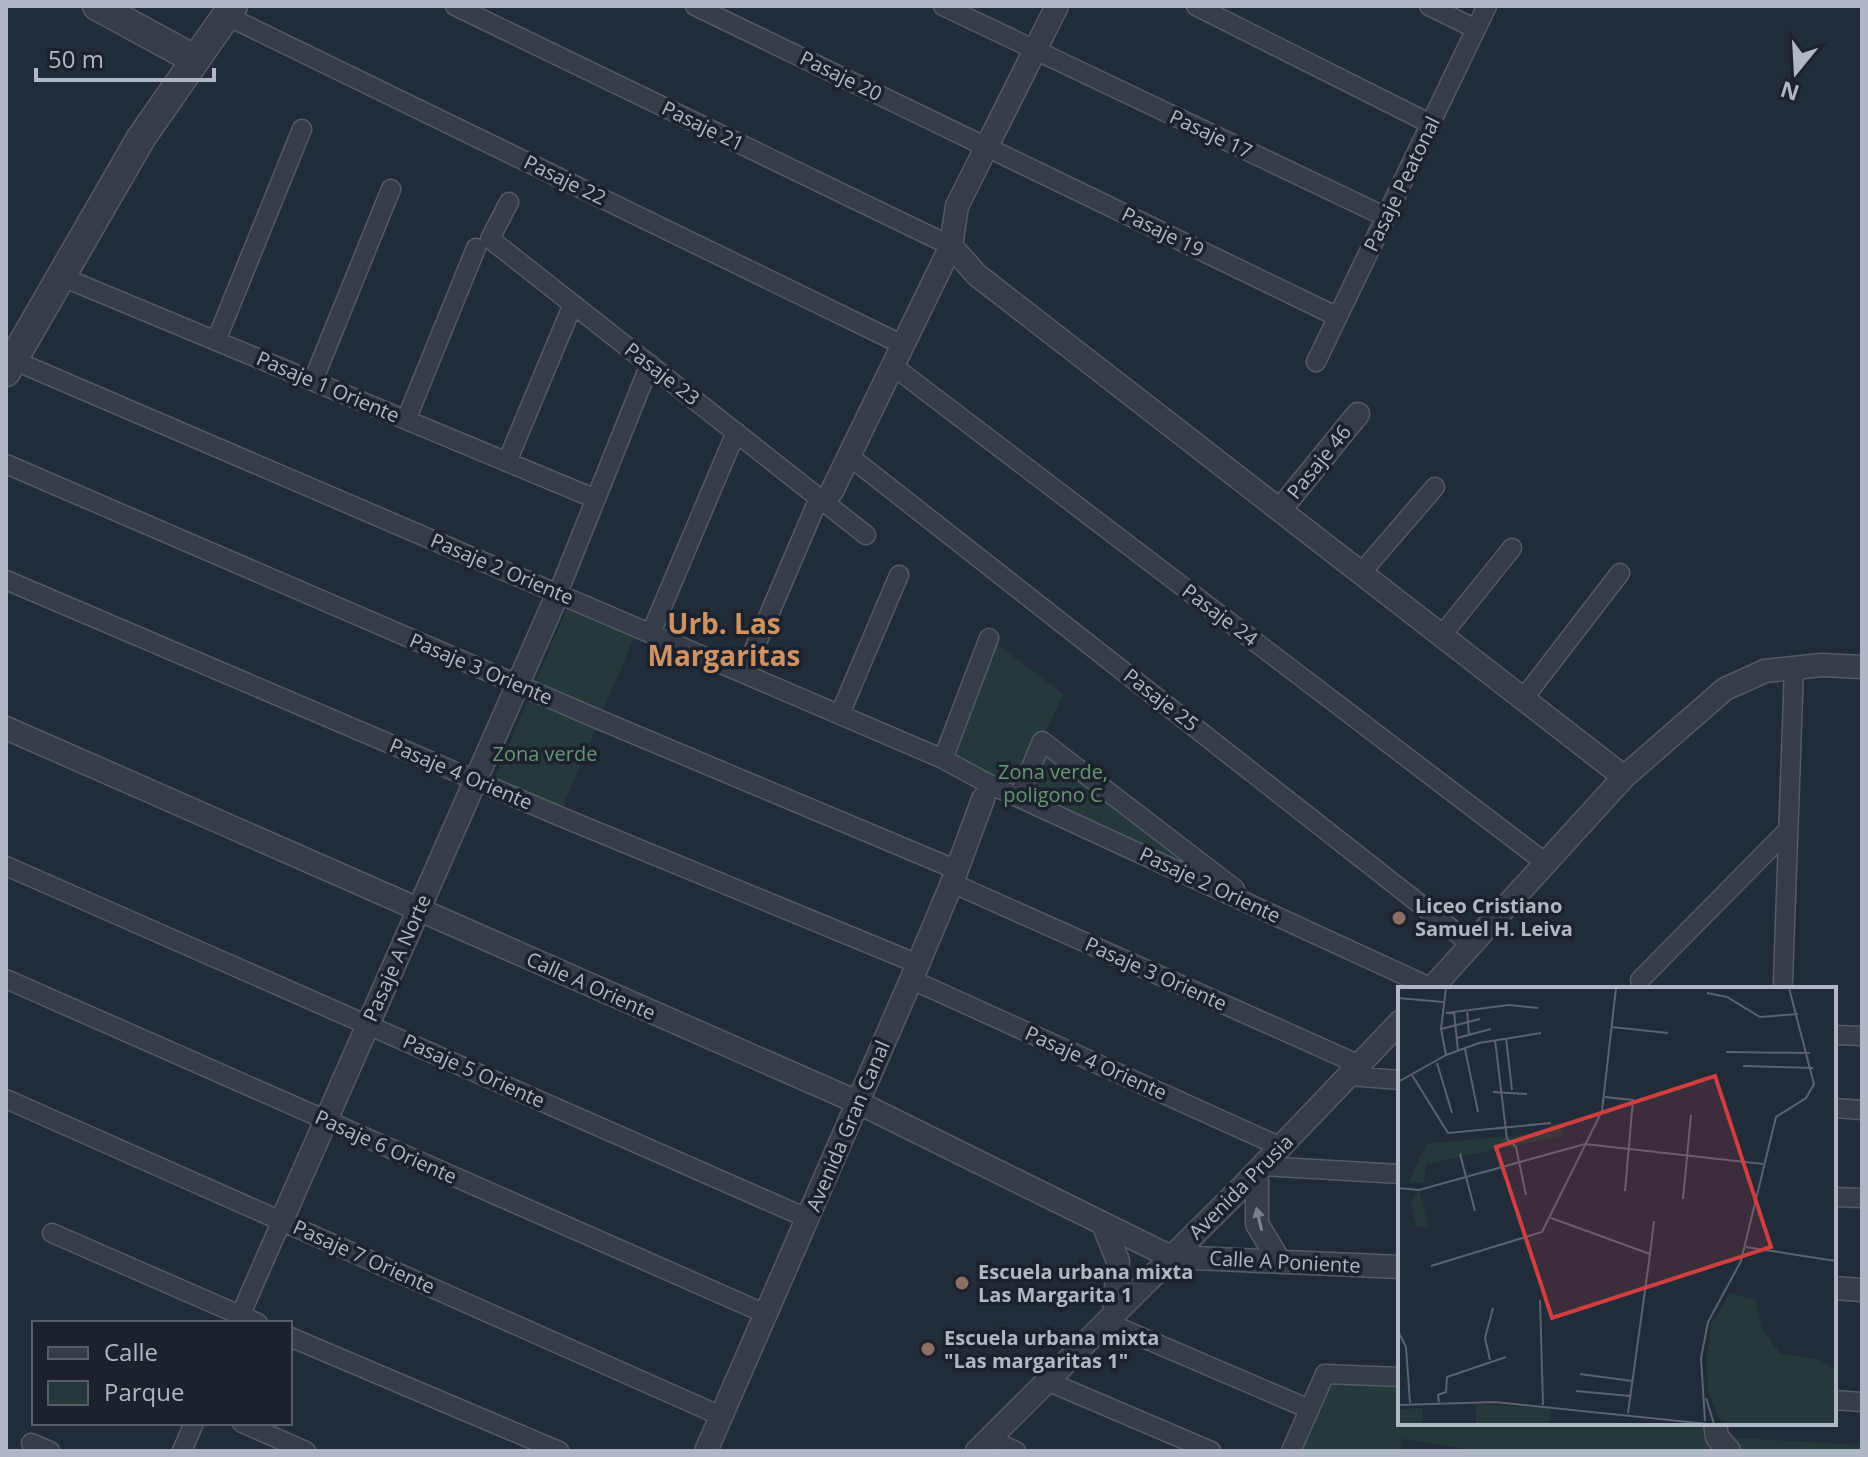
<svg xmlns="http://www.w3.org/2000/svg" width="1868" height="1457" font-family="'Open Sans',sans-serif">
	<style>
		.green { fill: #25383a }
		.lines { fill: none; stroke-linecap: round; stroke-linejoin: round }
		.pedestrian-casing { stroke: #535b66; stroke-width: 21 }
		.minor-casing { stroke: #535b66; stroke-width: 25 }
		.tertiary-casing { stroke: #535b66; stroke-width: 31 }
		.pedestrian { stroke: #363d49; stroke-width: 18 }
		.minor { stroke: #363d49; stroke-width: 22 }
		.tertiary { stroke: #363d49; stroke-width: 28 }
		.oneway { fill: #79818d }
		.education-dot { fill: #8d6e63; stroke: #1b222d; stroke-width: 3 }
		.labels { text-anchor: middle; stroke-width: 7; stroke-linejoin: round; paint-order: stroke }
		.street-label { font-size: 20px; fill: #b0b8c5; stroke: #1b222d }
		.park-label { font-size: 20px; fill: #699574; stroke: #1b222d }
		.poi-label { font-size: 20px; font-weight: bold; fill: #b0b8c5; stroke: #1b222d; text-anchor: start }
		.district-label { font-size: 28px; font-weight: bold; fill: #cf9362; stroke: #1b222d }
		.inset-road { fill: none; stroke: #5b6370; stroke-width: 2 }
		.view { fill: #d03e40; fill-opacity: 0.15; stroke: #d03e40; stroke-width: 4 }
		.inset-edge { fill: none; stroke: #b0b8c5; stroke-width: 4 }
	</style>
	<rect width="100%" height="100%" fill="#222b38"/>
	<path class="green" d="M571 599 638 628 559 816 491 787Z
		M989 638 1063 694 1042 740 1263 910 943 759Z
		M1325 1374 1400 1377V1423H1715L1717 1437 1862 1445V1451H1481L1402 1439 1399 1451H1291Z"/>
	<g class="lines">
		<defs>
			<path id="pedestrian" d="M455 6 951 246
				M695 6 1338 317
				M943 6 1386 217
				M1196 6 1431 124
				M1429 6 1476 29
				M227 16 903 345
				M509 202 490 239 866 535
				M60 276 596 499
				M216 341 302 129
				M13 360 943 759 989 784 983 799
				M1316 362 1487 6
				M893 366 1547 864
				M313 381 391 189
				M406 420 476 248
				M849 456 1472 945
				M507 462 573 304
				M6 464 600 720 957 870
				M1361 573 1435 487
				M6 580 559 816 918 964
				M558 593 650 364
				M651 633 736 432
				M1442 635 1512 548
				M744 673 819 498
				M1523 699 1620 573
				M840 714 899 575
				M943 759 989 638
				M989 784 1432 988
				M1019 796 1042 741 1235 889
				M6 866 809 1219
				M952 883 1360 1065
				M6 979 766 1314
				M910 979 1281 1147
				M1640 980 1788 830
				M1783 981 1794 668
				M1834 1035 1862 1036
				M1349 1076 1400 1080
				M6 1099 721 1416
				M1834 1108 1862 1110
				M1262 1166 1400 1174
				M1834 1197 1862 1198
				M52 1233 258 1323
				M1106 1322 1309 1409
				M237 1323 282 1220
				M290 1337 559 1451
				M1047 1381 1211 1451
				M1834 1400 1862 1402
				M242 1423 306 1451
				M989 1439 1016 1451
				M31 1443 50 1451
				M182 1451 194 1423
				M1291 1451 1325 1374 1400 1377"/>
			<path id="minor" d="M1057 6 957 206 951 246 977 275 1624 777
				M832 491 951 246
				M1280 510 1358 414
				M6 728 857 1102 1171 1257 1400 1267
				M1431 989 1624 777 1725 689 1765 671 1822 665 1862 667
				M1257 1172V1224L1280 1262
				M282 1220 558 593
				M1103 1224 1118 1261 1114 1314
				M1834 1288 1862 1290
				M1715 1423 1717 1437 1729 1451
				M706 1451 918 964 952 883 983 799
				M977 1451 1245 1184 1400 1022"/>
			<path id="tertiary" d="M97 6 194 59
				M6 372 141 138 233 6"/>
		</defs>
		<use href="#pedestrian" class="pedestrian-casing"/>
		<use href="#minor" class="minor-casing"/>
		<use href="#tertiary" class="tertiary-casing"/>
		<use href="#pedestrian" class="pedestrian"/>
		<use href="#minor" class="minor"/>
		<use href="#tertiary" class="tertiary"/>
	</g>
	<defs><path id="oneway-solid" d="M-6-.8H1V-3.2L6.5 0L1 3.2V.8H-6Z" transform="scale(2)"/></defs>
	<use class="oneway" href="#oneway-solid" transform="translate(1259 1219) rotate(-103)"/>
	<g class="education-dot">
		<circle cx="1399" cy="918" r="8"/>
		<circle cx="962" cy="1283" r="8"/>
		<circle cx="928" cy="1349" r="8"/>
	</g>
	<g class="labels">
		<g class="street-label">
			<text transform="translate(841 76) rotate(26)" y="7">Pasaje 20</text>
			<text transform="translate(703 126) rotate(26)" y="7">Pasaje 21</text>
			<text transform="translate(1211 134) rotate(25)" y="7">Pasaje 17</text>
			<text transform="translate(565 180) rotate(26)" y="7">Pasaje 22</text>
			<text transform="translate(1402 184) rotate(-64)" y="7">Pasaje Peatonal</text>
			<text transform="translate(1163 232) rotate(26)" y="7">Pasaje 19</text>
			<text transform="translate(662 374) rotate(38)" y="7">Pasaje 23</text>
			<text transform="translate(328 387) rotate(23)" y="7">Pasaje 1 Oriente</text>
			<text transform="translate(1319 462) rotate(-51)" y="7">Pasaje 46</text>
			<text transform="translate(502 569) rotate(23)" y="7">Pasaje 2 Oriente</text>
			<text transform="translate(1220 615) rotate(37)" y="7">Pasaje 24</text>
			<text transform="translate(481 669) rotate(23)" y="7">Pasaje 3 Oriente</text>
			<text transform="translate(1161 700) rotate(38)" y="7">Pasaje 25</text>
			<text transform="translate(461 774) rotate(23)" y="7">Pasaje 4 Oriente</text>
			<text transform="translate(1210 885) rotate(25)" y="7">Pasaje 2 Oriente</text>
			<text transform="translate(397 958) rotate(-66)" y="7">Pasaje A Norte</text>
			<text transform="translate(1156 974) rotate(24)" y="7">Pasaje 3 Oriente</text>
			<text transform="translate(591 986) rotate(24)" y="7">Calle A Oriente</text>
			<text transform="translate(1096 1063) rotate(24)" y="7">Pasaje 4 Oriente</text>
			<text transform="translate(474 1071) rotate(24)" y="7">Pasaje 5 Oriente</text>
			<text transform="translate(848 1126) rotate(-67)" y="7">Avenida Gran Canal</text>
			<text transform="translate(386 1147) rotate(24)" y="7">Pasaje 6 Oriente</text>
			<text transform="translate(1241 1187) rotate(-45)" y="7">Avenida Prusia</text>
			<text transform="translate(364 1257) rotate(24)" y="7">Pasaje 7 Oriente</text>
			<text transform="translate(1285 1262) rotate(3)" y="7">Calle A Poniente</text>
		</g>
		<g class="park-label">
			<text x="545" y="761">Zona verde</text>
			<text x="1053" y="779">Zona verde,<tspan x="1053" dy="23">poligono C</tspan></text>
		</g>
		<g class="poi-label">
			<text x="1415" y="913">Liceo Cristiano<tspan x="1415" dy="23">Samuel H. Leiva</tspan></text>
			<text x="978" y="1279">Escuela urbana mixta<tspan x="978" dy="23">Las Margarita 1</tspan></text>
			<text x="944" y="1345">Escuela urbana mixta<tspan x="944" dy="23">"Las margaritas 1"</tspan></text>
		</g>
		<g class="district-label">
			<text x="724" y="634">Urb. Las<tspan x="724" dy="32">Margaritas</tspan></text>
		</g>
	</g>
	<g transform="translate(1398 987)">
		<rect width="438" height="438" fill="#222b38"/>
		<path d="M166 135 165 149 28 177 26 197 11 194 28 157 153 145V137ZM21 203 30 238 19 241 13 217ZM332 306 358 313 364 342 382 366 421 373 438 384V437H325L320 430 310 404 309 371 313 337ZM78 417 153 421 152 437H78ZM0 422 24 421 26 437H0Z" fill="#25383a"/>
		<path class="inset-road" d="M309 6 329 10 362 30 400 27M0 11 45 15M69 23 71 48M56 25 60 64M48 26 111 18 140 21M214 40 270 46M43 42 82 32M59 51 93 42M108 51 114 103M97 53 109 152 118 160 128 208M67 62 80 125M328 65 412 66M48 68 81 56 143 46M39 76 54 126M345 79 415 81M14 88 50 146 153 136M0 95 48 68 43 42 48 1M95 105 129 107M207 110 235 113 227 204M62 167 77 224M0 201 21 203 187 157 365 177M285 212 293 128M153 231 252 267 230 426M348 260 438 274M252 267 256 234M33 279 144 245 204 124 218 1M142 313 145 418M1 346 8 360 12 416M92 373 87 351 95 321M182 387 234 394M178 404 232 409M308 411 316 437M41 415 40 408 48 405 49 390 108 370M0 418 97 415 310 437M307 434 303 371 310 335 343 274 378 130 408 111 416 97 391 1"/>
		<path class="view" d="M317 89 373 260 154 331 98 160Z"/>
		<rect width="438" height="438" class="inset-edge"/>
	</g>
	<rect width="1868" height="1457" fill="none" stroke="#b0b8c5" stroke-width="16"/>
	<rect x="32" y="1321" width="260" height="104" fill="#1b222d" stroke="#575e6a" stroke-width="2"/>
	<rect x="48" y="1347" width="40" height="12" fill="#363d49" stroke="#575e6a" stroke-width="2"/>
	<text x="104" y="1361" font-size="24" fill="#b0b8c5">Calle</text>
	<rect x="48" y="1381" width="40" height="24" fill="#25383a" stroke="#575e6a" stroke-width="2"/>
	<text x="104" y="1401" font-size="24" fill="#b0b8c5">Parque</text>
	<g transform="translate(1796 72) rotate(198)" stroke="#1b222d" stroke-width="6" paint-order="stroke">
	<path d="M0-6L14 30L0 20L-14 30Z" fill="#b0b8c5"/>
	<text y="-12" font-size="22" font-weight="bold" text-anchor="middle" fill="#b0b8c5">N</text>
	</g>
	<path d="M36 68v12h178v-12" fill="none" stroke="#b0b8c5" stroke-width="4"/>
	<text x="48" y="68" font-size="24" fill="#b0b8c5" stroke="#1b222d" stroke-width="6" paint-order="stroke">50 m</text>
</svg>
